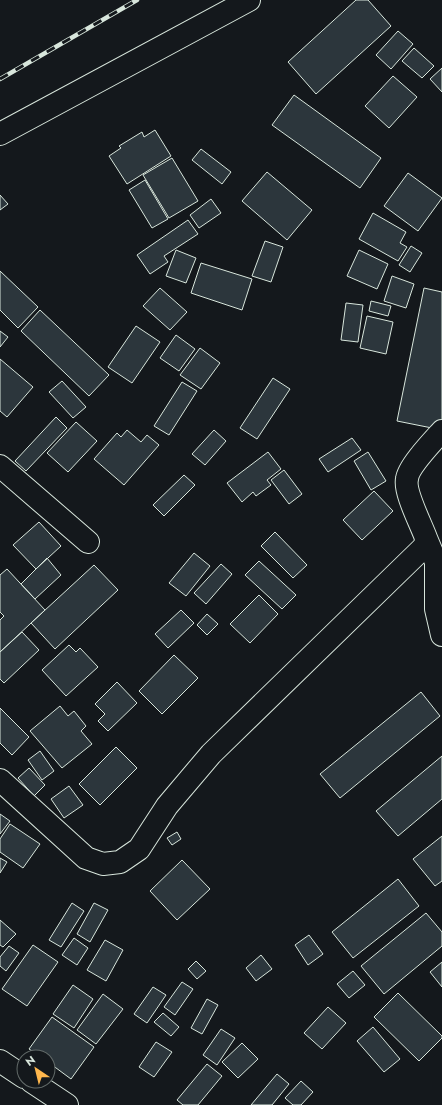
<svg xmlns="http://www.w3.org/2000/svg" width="442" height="1105" font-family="Jost,sans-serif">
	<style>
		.building { fill: #2c363c; stroke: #d8e6dc }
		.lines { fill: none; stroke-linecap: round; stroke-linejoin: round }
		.minor-casing { stroke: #d8e6dc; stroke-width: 24 }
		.minor { stroke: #14181c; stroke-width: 22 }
		.rail-casing { stroke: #d8e6dc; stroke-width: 4.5 }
		.rail { stroke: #14181c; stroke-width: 3; stroke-dasharray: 9; stroke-linecap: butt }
	</style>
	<rect width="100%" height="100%" fill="#14181c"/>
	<path class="building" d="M356 0H368L391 26 316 94 288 62Z
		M398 31 413 44 391 69 376 55Z
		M414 48 434 66 422 78 402 61Z
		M442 68V92L430 79Z
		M393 76 417 97 389 128 365 106Z
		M294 95 381 158 360 188 272 125Z
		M155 130 171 156 127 184 109 156 121 148 119 146 142 132 144 137Z
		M201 149 231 172 222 184 192 160Z
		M172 158 198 201 169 218 143 175Z
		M267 172 312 210 287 240 242 201Z
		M408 173 442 198 418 231 384 206Z
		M145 180 168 219 152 228 129 190Z
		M0 195 8 204 0 210Z
		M211 199 221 213 199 228 190 215Z
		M373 213 406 232 400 243 407 247 398 261 359 239Z
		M188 220 198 234 164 256 168 262 150 274 137 255Z
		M265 241 283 247 271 282 252 276Z
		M411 246 422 253 410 272 399 265Z
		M176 250 196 258 186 283 166 276Z
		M359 250 388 264 377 289 347 276Z
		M201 263 252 279 242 310 191 293Z
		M0 271 38 307 18 328 0 310Z
		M392 276 414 284 406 308 384 301Z
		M160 288 187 312 170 330 143 306Z
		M424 288 442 292V430L397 421Z
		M371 301 391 306 388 316 369 311Z
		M346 303 363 305 358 342 341 340Z
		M40 310 109 375 89 396 21 331Z
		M367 316 393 322 386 354 360 348Z
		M136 326 160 342 132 383 108 367Z
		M0 331 8 337 0 347Z
		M176 335 195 349 179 371 160 358Z
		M200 348 220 363 201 389 180 375Z
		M0 359 33 387 7 417 0 411Z
		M273 378 290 389 257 439 240 428Z
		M62 381 86 407 73 418 49 392Z
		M182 382 197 391 169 435 154 426Z
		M56 417 67 428 26 471 15 461Z
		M76 422 97 441 68 472 47 453Z
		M127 430 141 442 147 435 159 445 124 485 94 459 117 433 121 437Z
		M214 430 226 441 205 465 192 454Z
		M352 438 361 450 328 472 319 459Z
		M268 452 281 469 267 480 271 485 256 496 253 492 242 502 227 483Z
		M368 452 386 481 371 490 354 461Z
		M284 470 302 494 289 504 271 480Z
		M184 475 195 485 164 516 153 505Z
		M374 491 393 511 362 540 343 520Z
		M39 522 61 546 36 569 13 545Z
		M275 532 307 565 293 578 261 546Z
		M194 553 210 566 186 596 169 583Z
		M47 558 61 575 35 599 21 584Z
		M259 561 296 595 282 609 245 575Z
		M221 564 232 574 206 604 194 593Z
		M94 565 118 590 55 649 31 623Z
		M7 569 45 610 0 652V620L4 616 0 612V575Z
		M259 595 278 614 250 643 230 624Z
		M181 610 194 623 168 648 155 634Z
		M207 614 218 624 207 635 197 625Z
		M22 632 39 650 4 683 0 679V652Z
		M69 645 76 652 80 648 98 667 66 696 42 670Z
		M174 655 198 678 162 714 139 691Z
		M117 682 137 703 108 731 98 721 105 714 95 704Z
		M421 692 440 716 340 798 320 774Z
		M60 706 68 716 74 711 86 726 81 731 92 744 62 768 30 731Z
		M0 708 29 737 12 755 0 743Z
		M116 747 137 768 100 805 79 784Z
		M40 751 54 771 42 780 28 760Z
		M442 756V799L398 836 376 811Z
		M29 768 45 785 34 796 18 778Z
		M69 786 83 805 64 818 51 799Z
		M0 814 10 821 0 834Z
		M10 824 40 844 23 868 0 852V839Z
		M177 832 181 839 172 845 167 838Z
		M442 836V881L435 886 413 859Z
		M0 858 7 862 0 873Z
		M182 860 210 889 177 920 150 891Z
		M398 879 419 906 353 958 332 932Z
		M72 903 84 911 61 947 49 940Z
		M94 903 108 910 90 942 77 934Z
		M426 913 442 932V946L384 994 361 966Z
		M0 920 16 934 3 947 0 945Z
		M309 935 323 954 308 965 295 945Z
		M74 938 88 948 77 965 62 955Z
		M105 940 123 950 106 981 87 970Z
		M33 945 58 962 27 1006 2 989Z
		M9 946 19 953 6 971 0 966V957Z
		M261 955 272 969 256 981 246 968Z
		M196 961 206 971 197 979 188 969Z
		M442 962V987L430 972Z
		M353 971 365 985 349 998 337 984Z
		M182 982 193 989 175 1015 164 1007Z
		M73 985 93 999 74 1028 53 1014Z
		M153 987 166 995 147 1023 134 1014Z
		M398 993 442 1036V1038L419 1061 374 1017Z
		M103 994 123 1009 96 1044 77 1030Z
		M207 999 218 1005 202 1034 191 1028Z
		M328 1007 346 1023 322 1049 304 1033Z
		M163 1013 179 1027 171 1036 154 1022Z
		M52 1017 94 1047 71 1079 48 1062V1057H41L29 1049Z
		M373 1027 400 1059 384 1072 357 1041Z
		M221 1029 235 1038 217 1065 203 1055Z
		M156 1042 172 1052 154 1077 139 1067Z
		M242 1043 258 1059 238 1078 222 1062Z
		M207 1064 222 1076 198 1105H183L177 1100Z
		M277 1074 289 1084 272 1105H251Z
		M301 1081 313 1092 301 1105H293L285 1098Z"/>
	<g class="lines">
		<defs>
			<path id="minor" d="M0 134 249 0
				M0 466 88 542
				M426 538 436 562V609L442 635
				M0 780 86 858 103 864 120 862 139 849 167 806 211 754 425 546 426 538C421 524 404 492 407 479 408 467 433 441 442 431
				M0 1061 24 1077
				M31 1081 67 1105"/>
		</defs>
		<use href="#minor" class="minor-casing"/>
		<use href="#minor" class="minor"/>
		<defs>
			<path id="rail" d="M0 79 137 0"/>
		</defs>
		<use href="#rail" class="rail-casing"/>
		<use href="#rail" class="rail"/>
	</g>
	<g transform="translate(36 1069) rotate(325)"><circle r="19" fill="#14181c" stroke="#626a69"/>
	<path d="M0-3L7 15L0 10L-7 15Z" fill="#ffb74d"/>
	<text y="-6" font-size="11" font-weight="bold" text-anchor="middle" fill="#d8e6dc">N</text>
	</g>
</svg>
